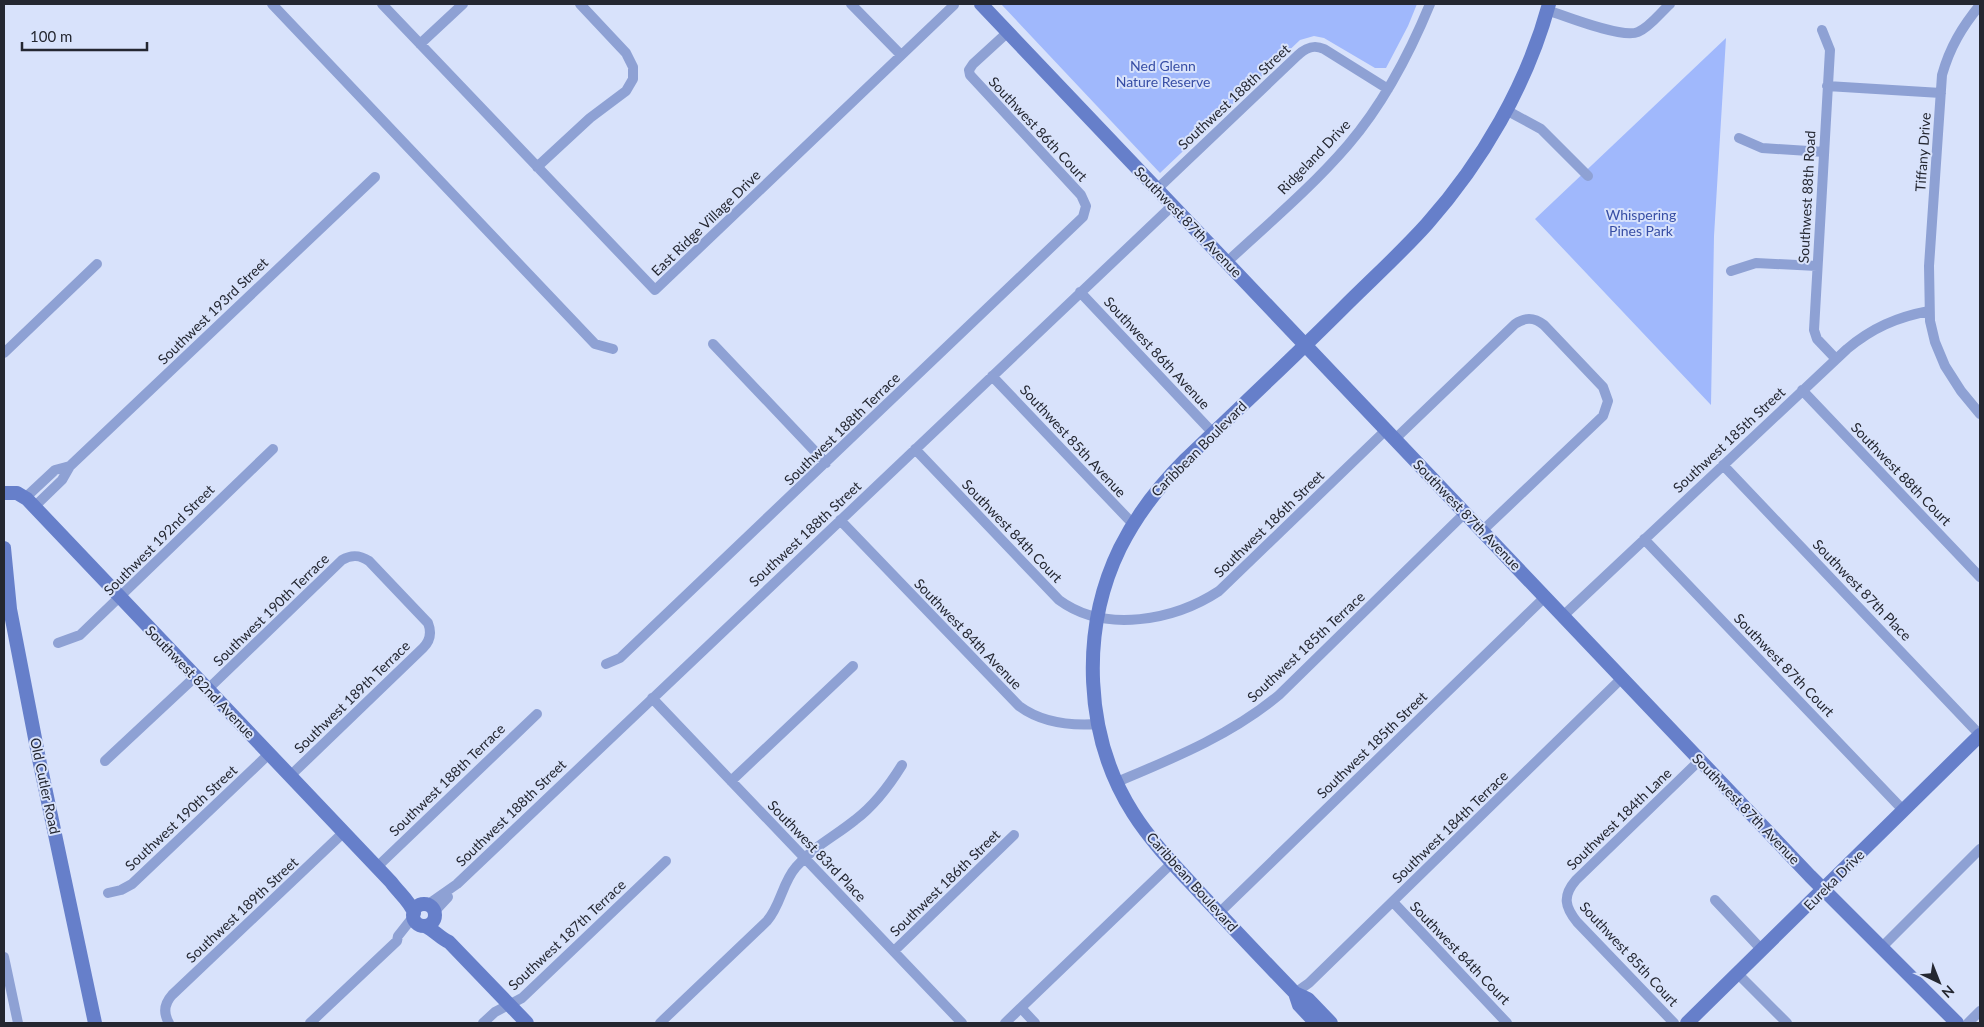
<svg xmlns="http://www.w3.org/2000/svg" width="1984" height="1027" font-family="Lato,sans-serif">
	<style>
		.green { fill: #a0b8fc }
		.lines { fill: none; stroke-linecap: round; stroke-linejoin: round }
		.street { stroke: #8ea1d4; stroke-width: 10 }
		.secondary { stroke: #667fca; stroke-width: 14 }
		.labels { text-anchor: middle; stroke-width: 4; stroke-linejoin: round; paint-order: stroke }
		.park-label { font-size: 14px; fill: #374ea5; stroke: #d8e2fb }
		.street-label { font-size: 14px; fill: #242731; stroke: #d8e2fb }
	</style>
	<rect width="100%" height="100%" fill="#d8e2fb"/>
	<path class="green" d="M1001 4H1417L1408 26 1386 68H1375L1324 38 1314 36 1300 40 1160 173Z
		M1726 38 1714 236 1711 405 1535 219Z"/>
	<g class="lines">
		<path class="street" d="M272 4 595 344 613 349
			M382 4 655 290 954 5
			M851 4 901 55
			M1980 5C1962 27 1950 47 1942 75L1929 266 1930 321 1935 342 1945 366 1961 391 1980 414
			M1547 10C1565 16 1622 39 1638 32 1650 27 1660 13 1670 4
			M1822 30 1830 50 1814 330 1817 339 1836 359
			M420 44 463 4
			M1827 86 1941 93
			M1506 110 1541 129 1588 176
			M1739 138 1762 148 1824 152
			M537 167 590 118 626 91 633 79V67L626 53 580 4
			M1157 189 1297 56C1305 48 1313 44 1324 49L1388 89
			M1227 262C1268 224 1312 187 1348 145 1384 103 1409 55 1430 4
			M1731 271 1756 263 1817 266
			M1080 292 1213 433
			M713 344 826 463
			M4 353 97 264
			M992 376 1133 524
			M1802 390 1980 577
			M1395 439 1515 324C1525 317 1534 317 1544 325L1603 387 1608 401 1603 416 1482 531
			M915 449 1059 600C1105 634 1175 620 1219 591L1386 430
			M1723 465 1980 735
			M25 498 55 470 70 466
			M34 507 62 480 70 466 375 177
			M840 520 1019 706C1042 723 1070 726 1098 724
			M1644 539 1904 811
			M1563 616 1847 349C1872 328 1897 317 1929 311
			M58 643 80 635 273 449
			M606 664 620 658 1083 217 1086 206 1081 195 970 75 969 70 973 64 1008 32
			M207 690 342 560C352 554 360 555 369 561L428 623C432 633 430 641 423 648L290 776
			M652 698 962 1023
			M105 761 195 677
			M731 781 853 666
			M1117 782C1174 758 1231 735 1279 695L1465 513
			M377 867 537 714
			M108 893 121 890 132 884 269 754
			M1715 900 1762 950
			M1393 902 1507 1023
			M427 905 457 884 1173 205
			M434 912 448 897
			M1219 913 1545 597
			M1882 947 1980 849
			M894 951 1014 835
			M4 957 18 1023
			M1738 974 1787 1023
			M1295 993 1309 983 1622 678
			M1021 1008 1035 1023
			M169 1023C163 1013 164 1004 172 995L344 832
			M310 1023 397 941 398 936 413 917
			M483 1023 495 1012 522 998 666 861
			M660 1023 767 921C781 905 782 883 796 867 814 846 834 837 855 820 875 805 889 786 902 765
			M1005 1023 1172 863
			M1674 1023 1577 922C1565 907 1562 896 1576 880L1700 760
			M1968 1023 1980 1011"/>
		<path class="secondary" d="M981 4 1810 876 1957 1023
			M4 493H17L27 499 391 882C398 892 410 901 414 913
			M4 548 10 609 39 759 95 1023
			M413 915a11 11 0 1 1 22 0a11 11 0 1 1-22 0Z
			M425 926C434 930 440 938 449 942L527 1023
			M1295 993 1299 1005 1316 1023
			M1331 1023 1308 999 1295 993C1263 960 1232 927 1201 894 1177 868 1152 843 1133 813 1084 736 1080 630 1120 548 1137 514 1159 486 1185 460 1238 409 1292 359 1344 307 1371 280 1401 253 1427 224 1482 162 1527 85 1549 4
			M1687 1023 1980 735"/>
	</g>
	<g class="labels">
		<g class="park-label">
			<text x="1163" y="71">Ned Glenn<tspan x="1163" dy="16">Nature Reserve</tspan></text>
			<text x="1641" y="220">Whispering<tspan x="1641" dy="16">Pines Park</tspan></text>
		</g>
		<g class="street-label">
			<text transform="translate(1234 97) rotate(-43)" y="5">Southwest 188th Street</text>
			<text transform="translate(1038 129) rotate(47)" y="5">Southwest 86th Court</text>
			<text transform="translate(1923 152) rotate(-86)" y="5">Tiffany Drive</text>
			<text transform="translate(1314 157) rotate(-46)" y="5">Ridgeland Drive</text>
			<text transform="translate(1807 197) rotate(-87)" y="5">Southwest 88th Road</text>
			<text transform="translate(1188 222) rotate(46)" y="5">Southwest 87th Avenue</text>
			<text transform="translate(706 223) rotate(-44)" y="5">East Ridge Village Drive</text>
			<text transform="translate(213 311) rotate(-44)" y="5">Southwest 193rd Street</text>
			<text transform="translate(1157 353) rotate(47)" y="5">Southwest 86th Avenue</text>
			<text transform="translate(842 429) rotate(-44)" y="5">Southwest 188th Terrace</text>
			<text transform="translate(1729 440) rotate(-43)" y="5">Southwest 185th Street</text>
			<text transform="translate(1073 441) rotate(47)" y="5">Southwest 85th Avenue</text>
			<text transform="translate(1199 449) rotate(-45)" y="5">Caribbean Boulevard</text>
			<text transform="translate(1901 474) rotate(46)" y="5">Southwest 88th Court</text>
			<text transform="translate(1467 515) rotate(46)" y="5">Southwest 87th Avenue</text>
			<text transform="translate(1269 524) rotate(-44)" y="5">Southwest 186th Street</text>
			<text transform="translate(1012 531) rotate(46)" y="5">Southwest 84th Court</text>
			<text transform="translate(805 534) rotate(-43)" y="5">Southwest 188th Street</text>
			<text transform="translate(159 540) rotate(-45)" y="5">Southwest 192nd Street</text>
			<text transform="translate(1862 590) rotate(46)" y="5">Southwest 87th Place</text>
			<text transform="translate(271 610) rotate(-44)" y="5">Southwest 190th Terrace</text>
			<text transform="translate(968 634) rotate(46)" y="5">Southwest 84th Avenue</text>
			<text transform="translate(1306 647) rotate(-43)" y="5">Southwest 185th Terrace</text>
			<text transform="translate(1784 665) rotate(46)" y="5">Southwest 87th Court</text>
			<text transform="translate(200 682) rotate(46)" y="5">Southwest 82nd Avenue</text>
			<text transform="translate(352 697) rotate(-44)" y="5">Southwest 189th Terrace</text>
			<text transform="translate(1372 745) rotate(-44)" y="5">Southwest 185th Street</text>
			<text transform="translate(447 780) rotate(-44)" y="5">Southwest 188th Terrace</text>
			<text transform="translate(45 786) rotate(78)" y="5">Old Cutler Road</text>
			<text transform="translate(1746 809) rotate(46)" y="5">Southwest 87th Avenue</text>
			<text transform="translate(511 813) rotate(-44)" y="5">Southwest 188th Street</text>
			<text transform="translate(181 818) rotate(-43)" y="5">Southwest 190th Street</text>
			<text transform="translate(1619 819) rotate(-44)" y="5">Southwest 184th Lane</text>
			<text transform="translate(1450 827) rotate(-44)" y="5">Southwest 184th Terrace</text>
			<text transform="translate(817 851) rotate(46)" y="5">Southwest 83rd Place</text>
			<text transform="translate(1834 880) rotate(-45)" y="5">Eureka Drive</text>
			<text transform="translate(1192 882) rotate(48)" y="5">Caribbean Boulevard</text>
			<text transform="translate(945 883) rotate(-44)" y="5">Southwest 186th Street</text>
			<text transform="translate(242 910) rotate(-43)" y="5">Southwest 189th Street</text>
			<text transform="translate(567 935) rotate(-43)" y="5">Southwest 187th Terrace</text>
			<text transform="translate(1460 953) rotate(46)" y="5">Southwest 84th Court</text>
			<text transform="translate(1629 954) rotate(47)" y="5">Southwest 85th Court</text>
		</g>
	</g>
	<rect width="1984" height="1027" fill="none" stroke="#242731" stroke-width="10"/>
	<g transform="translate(1939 982) rotate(137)" stroke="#d8e2fb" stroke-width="4" paint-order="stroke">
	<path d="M0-4L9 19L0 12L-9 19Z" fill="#242731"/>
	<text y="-8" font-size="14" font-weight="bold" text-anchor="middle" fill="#242731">N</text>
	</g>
	<path d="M22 42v8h125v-8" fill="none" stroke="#242731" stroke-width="2.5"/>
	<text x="30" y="42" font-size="15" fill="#242731" stroke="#d8e2fb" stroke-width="4" paint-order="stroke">100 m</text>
</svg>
